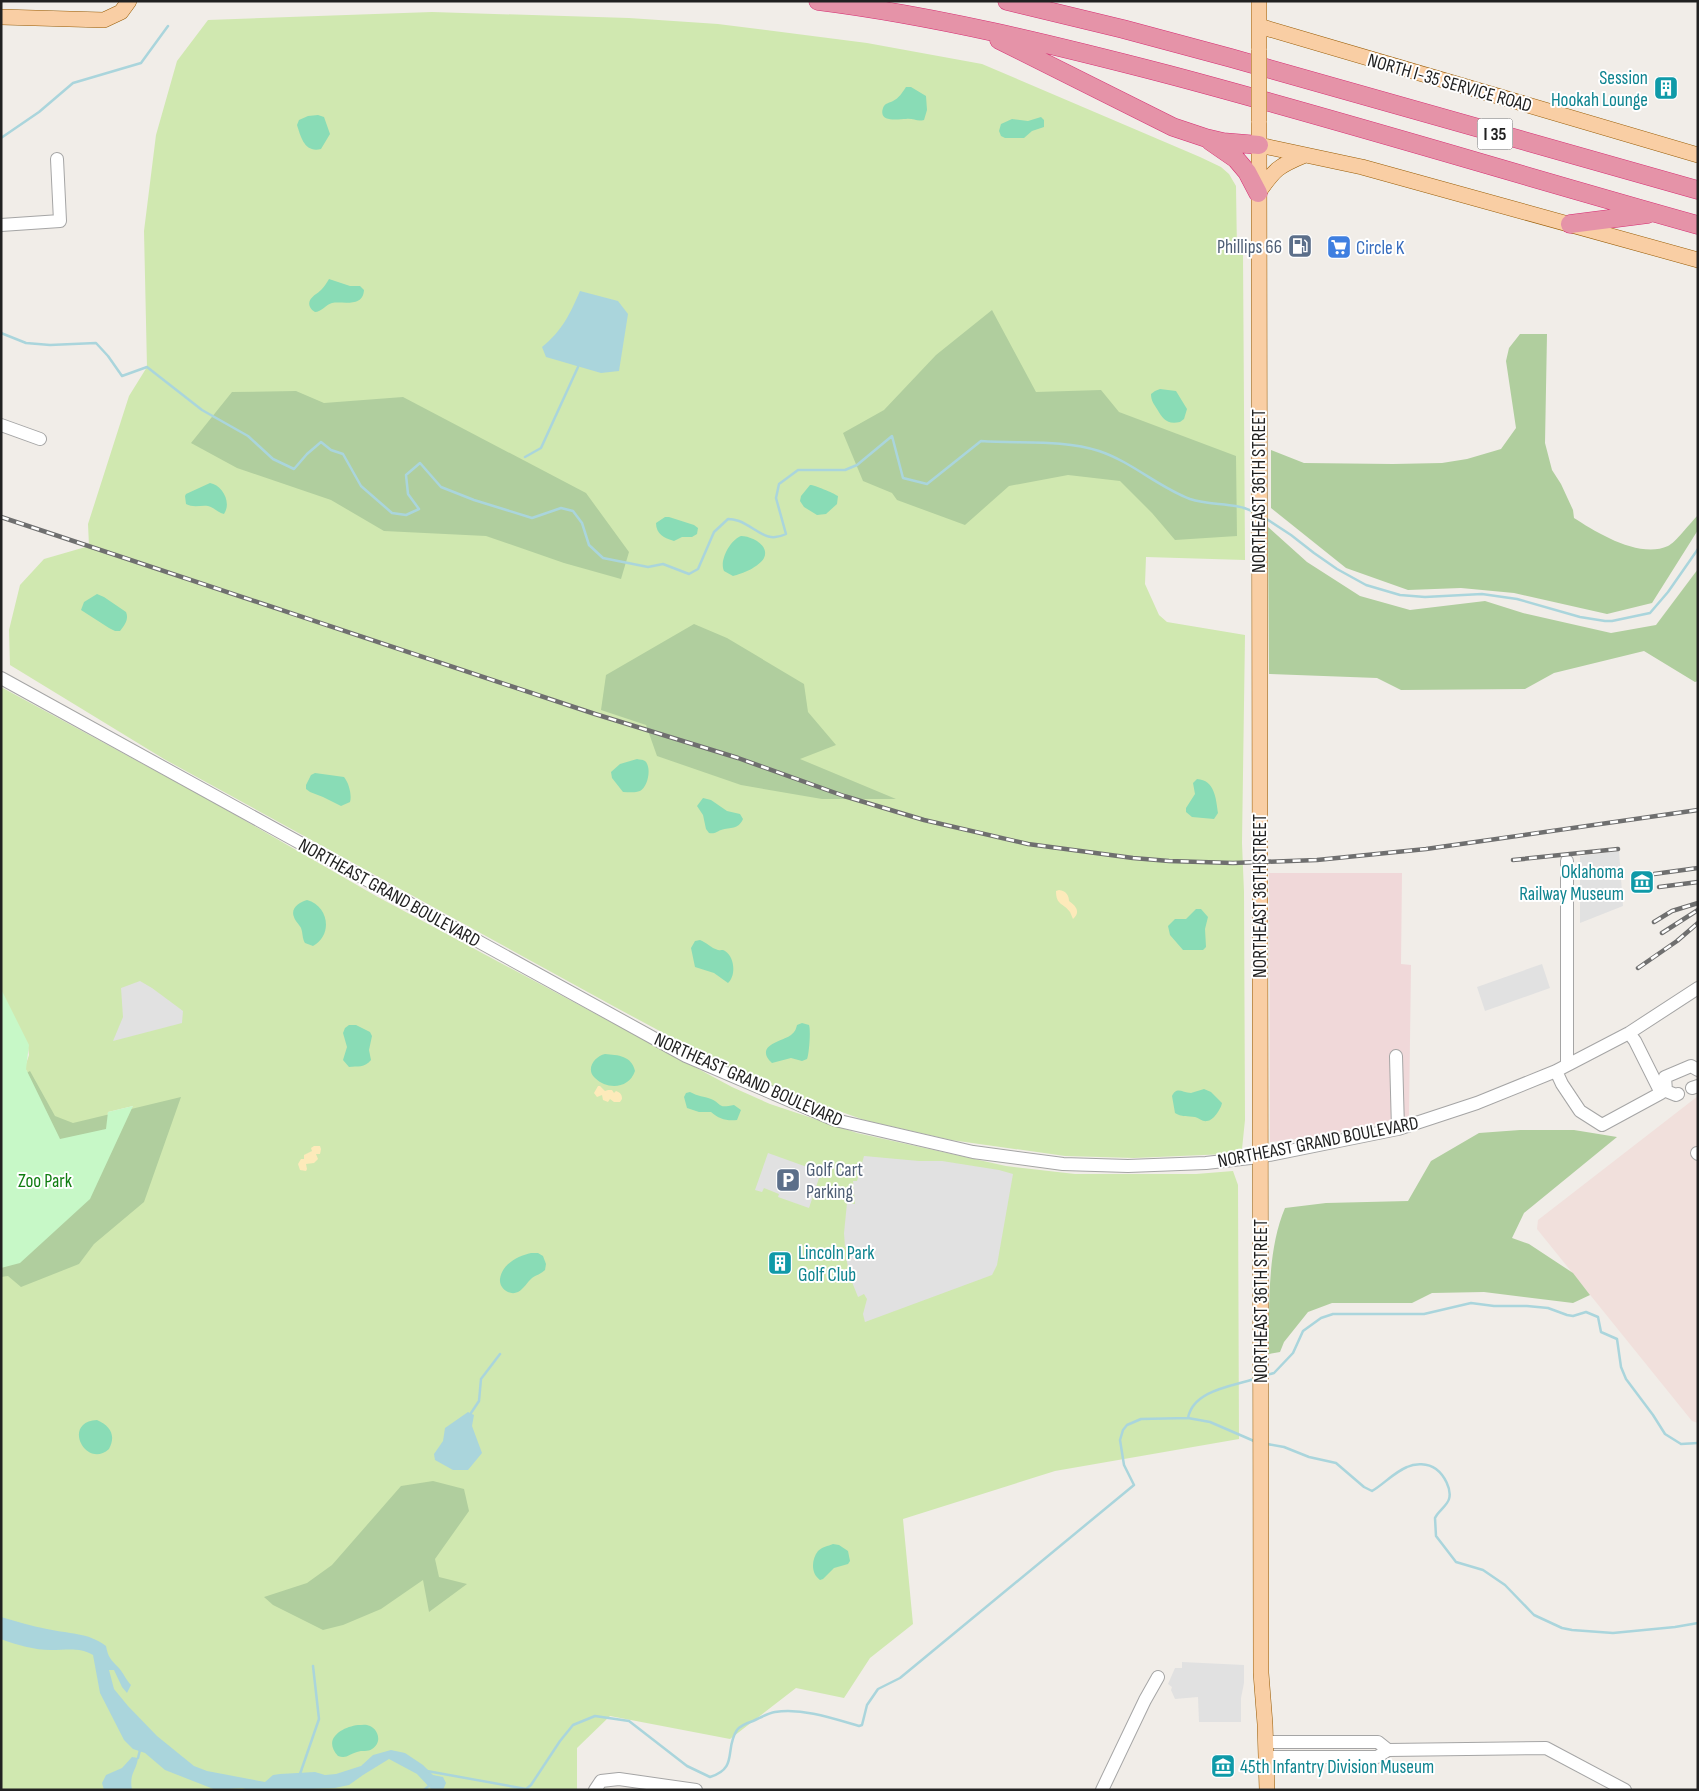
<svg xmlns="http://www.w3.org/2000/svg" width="1699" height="1791" font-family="'Sofia Sans Condensed',sans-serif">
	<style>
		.commercial { fill: #f0d8d9 }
		.military { fill: #f1e0dc }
		.grass { fill: #d0e8b0 }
		.forest { fill: #b0ce9e }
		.sand { fill: #fdeaba }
		.park { fill: #c7f8c7 }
		.pitch { fill: #89dcb6 }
		.parking { fill: #e1e1e1 }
		.water { fill: #aad5dc }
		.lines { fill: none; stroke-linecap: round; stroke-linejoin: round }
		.stream { stroke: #aad5dc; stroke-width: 2.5 }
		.minor-casing { stroke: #a5a5a5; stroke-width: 14 }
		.major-casing { stroke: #985c05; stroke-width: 16 }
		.highway-casing { stroke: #d62e73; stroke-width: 19 }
		.minor { stroke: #fff; stroke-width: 12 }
		.major { stroke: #f9cea4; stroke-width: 15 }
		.highway { stroke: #e593a8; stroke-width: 18 }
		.rail-casing { stroke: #6f6f6f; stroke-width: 4.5 }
		.rail { stroke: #fff; stroke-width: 2.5; stroke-dasharray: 8; stroke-linecap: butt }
		.major-bridge-casing { stroke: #985c05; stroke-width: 16; stroke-linecap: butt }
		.major-bridge { stroke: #f9cea4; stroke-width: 15 }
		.labels { text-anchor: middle; stroke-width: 4; stroke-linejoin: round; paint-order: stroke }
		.shield { fill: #fff; stroke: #646464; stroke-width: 1 }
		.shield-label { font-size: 18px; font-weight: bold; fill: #212121 }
		.culture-label { font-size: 19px; fill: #0d838f; stroke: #fff; text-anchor: end }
		.street-label { font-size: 19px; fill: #212121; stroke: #fff }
		.service-label { font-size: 19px; fill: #4e5e75; stroke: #fff; text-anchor: end }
		.shop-label { font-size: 19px; fill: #366cbe; stroke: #fff; text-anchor: start }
		.park-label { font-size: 19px; fill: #107d11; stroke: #fff }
	</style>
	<rect width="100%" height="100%" fill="#f1ede8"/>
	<path class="commercial" d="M1269 873H1402L1401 964 1411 965 1409 1116 1324 1136 1270 1142Z"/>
	<path class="military" d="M1698 1096V1423L1692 1421 1537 1229 1538 1220Z"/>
	<path class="grass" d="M432 12 629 18 718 24 867 43 982 64 1200 157 1221 167 1229 174 1236 186 1237 253 1243 255 1245 560 1146 557 1145 584 1159 615 1167 622 1245 635 1242 843 1244 892 1245 1120 1242 1149 1227 1154 1134 1158 1065 1156 951 1140 864 1120 775 1088 736 1072 615 1007 164 759 10 665 9 630 20 585 44 559 89 546 88 524 129 396 147 367 144 231 156 135 177 61 208 20Z
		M1 687 211 801 376 896 732 1087 770 1104 857 1133 1006 1166 1075 1174H1196L1233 1171 1238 1185 1239 1439 1055 1471 903 1519 913 1624 870 1658 844 1698 796 1688 730 1739 610 1716 577 1748V1790H1V1268L133 1106 108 1112 106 1129 60 1139 26 1070H24L29 1055 28 1047 1 992Z"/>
	<path class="forest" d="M992 310 1036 392 1101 390 1119 412 1236 456 1237 536 1175 540 1152 513 1120 481 1068 475 1009 486 965 525 897 500 892 493 863 481 843 433 884 410 936 355Z
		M1520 334H1547L1545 443 1552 470 1561 484 1573 510 1574 518C1597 533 1640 559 1668 546 1675 543 1691 522 1698 515V530L1652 603 1607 614 1514 593 1461 588 1408 590 1346 568 1271 508V450L1304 463 1393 464 1442 463 1467 459 1501 449 1516 428 1506 361 1509 348Z
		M296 391 324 403 403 397 586 493 629 552 621 579 564 563 486 536 384 531 331 500 237 468 191 443 232 392Z
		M1268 527 1307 562 1360 596 1410 610 1485 601 1523 613 1611 633 1656 625 1698 569V681L1695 682 1644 651 1554 673 1525 689 1401 690 1377 678 1269 674Z
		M694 624 727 638 804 684 808 712 836 745 800 759 896 799H822L741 785 657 756 646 725 601 710 606 675Z
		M30 1071 55 1116 73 1123 181 1097 144 1202 94 1244 79 1264 21 1287 8 1276 1 1277V1171L21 1076Z
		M1520 1130H1574L1617 1137 1524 1213 1512 1238 1529 1244 1573 1273 1590 1295 1573 1303 1484 1292 1432 1293 1412 1303H1332L1308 1312 1284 1342 1280 1352 1269 1354C1269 1309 1267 1250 1285 1208L1326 1203 1408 1201 1431 1161 1479 1133Z
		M433 1481 464 1489 469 1511 435 1559 439 1577 467 1584 429 1612 423 1580 381 1609 343 1625 323 1630 273 1605 264 1597 307 1583 332 1565 401 1486Z"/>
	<path class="sand" d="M1059 890C1066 891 1069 895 1069 901 1076 906 1081 912 1073 919 1072 917 1071 914 1070 912 1064 903 1056 906 1056 891Z
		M598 1086H600L605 1091 608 1090H612L614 1093 616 1091C621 1093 622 1095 622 1099L620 1102H614L610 1099 608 1102 603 1100 602 1095 597 1097 594 1093Z
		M314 1146H320L321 1149 320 1154H316L318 1159 314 1163 306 1164 307 1169 306 1171 300 1170 298 1164 301 1159H304V1155L312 1151 311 1148Z"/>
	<path class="park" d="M1 989 29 1045 26 1069 60 1139 106 1129 108 1112 133 1106 90 1199 20 1263 1 1268Z"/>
	<path class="pitch" d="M906 87H911L926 96 927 110 924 120C917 122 913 118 906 119 898 119 878 123 883 108 885 103 889 103 893 101 899 98 902 93 906 87Z
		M318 115 324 117 330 134 321 149C305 153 301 138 297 125L299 120 308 116Z
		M1041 117 1044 120V127L1032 131 1024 138H1005L1001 136 999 131 1001 124 1012 119 1028 121Z
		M329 279 350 286H360L364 290C363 308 343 301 332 303 327 304 321 312 315 312 313 311 311 309 310 307 306 298 318 294 322 289 325 286 327 282 329 279Z
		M1160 389 1176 391 1187 409 1184 419 1180 422C1167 425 1163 419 1157 409 1154 404 1151 401 1151 394L1155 391Z
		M210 483C222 485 232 502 224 514 218 513 215 508 208 506 201 505 193 508 186 504L185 496 186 494Z
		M810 485C815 485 833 493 838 496L837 504 826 514 817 515 804 507 800 501 801 496Z
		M665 517H669L694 525 698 528 697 534 692 537H682L674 541C664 538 656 534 656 523Z
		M741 536C751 536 770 545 764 558 759 567 742 574 733 576L724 571C719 561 730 540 741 536Z
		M97 594 104 597 126 612C129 619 125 625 120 631H115L109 628 81 610 84 602Z
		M637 759C640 760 642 759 645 761 652 767 648 787 640 791 635 793 629 792 623 792L612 778 611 772 620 764Z
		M315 773 344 777C349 783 352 795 350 802L341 806 323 797 310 792 306 789V785L311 775Z
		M1197 779C1215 780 1216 799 1218 813L1214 819 1192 817 1186 812V808L1195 794 1193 783Z
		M703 798 711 800 727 811 740 814 743 819C738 830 731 827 721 830 716 832 715 834 709 833L706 829 703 815 697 806Z
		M307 900C329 906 333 935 313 946L305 943C302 938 303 933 301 928 299 924 295 921 294 917 290 908 300 902 307 900Z
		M1196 909H1201L1208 917 1205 929 1206 947 1203 950H1183L1170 935 1168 926 1175 919H1186Z
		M700 940C706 942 711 948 718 950 722 951 722 949 725 951 735 957 736 976 728 983L714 973 695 967 691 948 695 941Z
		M802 1023 809 1025C811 1030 809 1055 807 1059L802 1061 791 1058 772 1063C753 1045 784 1041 791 1035 795 1032 796 1029 797 1025Z
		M349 1025H356L370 1032 372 1036 369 1050 371 1060C365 1068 357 1066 349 1067L343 1060 347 1047 343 1033 345 1028Z
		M605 1054C618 1055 632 1056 635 1071 629 1089 607 1090 595 1078 585 1069 595 1056 605 1054Z
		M1204 1089 1211 1092 1222 1103C1221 1109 1213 1121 1207 1121 1203 1122 1199 1118 1195 1117 1188 1116 1181 1117 1175 1113L1172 1096C1177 1086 1182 1093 1191 1093 1195 1092 1200 1090 1204 1089Z
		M690 1092C699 1097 703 1096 711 1099 722 1103 716 1109 734 1105L741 1110 737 1120C726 1121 719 1119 711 1112H699L687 1108 684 1097 686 1093Z
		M531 1253H538L543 1256 546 1264 545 1270C541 1274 536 1275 532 1278 527 1282 524 1289 518 1292 510 1296 499 1289 500 1279 502 1264 518 1256 531 1253Z
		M97 1420C111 1426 116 1436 109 1449 86 1470 61 1422 97 1420Z
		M833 1544 839 1545 848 1551 850 1561 848 1564 834 1568 823 1579 820 1580C811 1574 811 1560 818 1551 822 1547 828 1546 833 1544Z
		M358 1725C362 1725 366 1724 370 1726 379 1730 382 1743 372 1749 368 1752 362 1750 357 1752 349 1754 347 1759 338 1756 322 1739 342 1727 358 1725Z"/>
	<path class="parking" d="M1619 851 1623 906 1580 923V856Z
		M1542 964 1550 988 1485 1011 1477 987Z
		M140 981 152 988 183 1011 182 1023 113 1041 123 1017 121 988Z
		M768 1153 821 1172 809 1208 778 1197 779 1194 764 1188 762 1192 755 1190Z
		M864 1156 919 1161H942L999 1170 1013 1174 997 1265 992 1275 865 1322 863 1314 867 1299 864 1294 858 1297 850 1277 846 1257 854 1255 852 1247H845L844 1233 847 1203 855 1204 853 1181H857Z
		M1182 1662 1244 1665V1683L1241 1698V1722H1199L1198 1697 1175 1699 1171 1690 1172 1687 1168 1684 1175 1668H1182Z"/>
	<path class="water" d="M580 291 618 301 628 314 619 371 601 373 546 357 542 347C562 331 570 314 580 291Z
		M468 1412 474 1415 472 1426 482 1453 468 1470H453L435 1460 434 1454 443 1441 445 1428Z
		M1 1617C16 1621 31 1626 47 1629 68 1634 88 1632 106 1646 108 1657 111 1660 118 1667 123 1672 126 1680 131 1685L127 1693 122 1687 114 1670H109L114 1689 128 1706 157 1736 194 1766 207 1771 265 1782 273 1775 280 1774 315 1772 325 1775 336 1774 361 1766 373 1755 391 1750 405 1753 423 1765 433 1775 443 1777 446 1783 443 1790H432L417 1774 389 1759 363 1775 349 1785 335 1788 289 1790H249L242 1788 216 1790 165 1770 145 1753 133 1749 124 1740 100 1693 93 1655C80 1647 67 1650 51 1650 35 1650 16 1645 1 1639Z
		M132 1757 138 1758C136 1772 129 1773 132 1790H104L102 1783 106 1775 122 1768Z"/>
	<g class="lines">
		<path class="stream" d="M1 138 39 112 73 83 141 63 168 26
			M1 333 26 343 50 345 96 343 108 356 122 376 147 367 202 410 248 436 273 459 294 469 307 454 321 442 331 450 343 454 361 486 392 513 406 515 419 509 408 494 406 475 420 463 441 487 474 500 532 518 561 508 573 511 582 523 589 545 603 558 648 567 663 564 689 574 698 569 714 532 728 519C731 519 736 520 739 521 757 528 766 544 786 534L776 498 779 484 798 470H845L857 465 892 436 903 478 927 484 981 441C1019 444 1063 439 1099 451 1132 462 1158 487 1190 499 1211 506 1235 502 1254 512
			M525 457 541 448 578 367
			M1265 518 1291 535 1314 553 1337 569 1366 585 1400 595 1425 597 1482 594 1517 599 1580 617 1605 621H1612L1650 613 1668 592 1698 549
			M1267 1375 1274 1373 1293 1353 1303 1331 1321 1318 1333 1314H1424L1471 1303 1494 1306H1527L1548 1308 1567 1315 1573 1316 1586 1312 1598 1317 1601 1332 1617 1339 1621 1367 1626 1379 1653 1415 1665 1434 1681 1444 1698 1443
			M471 1413 479 1401 481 1379 500 1354
			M1188 1418C1193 1390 1233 1386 1254 1379
			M1267 1444 1284 1447 1309 1457 1336 1463 1364 1487 1372 1491C1384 1484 1393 1473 1407 1467 1415 1463 1428 1463 1436 1469 1444 1475 1452 1489 1449 1499 1447 1506 1438 1511 1435 1518L1436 1536 1456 1562 1483 1570 1505 1585 1534 1615 1562 1628 1572 1630 1613 1633 1675 1627 1698 1623
			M138 1758 140 1750
			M427 1771 526 1789 531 1785 560 1741 573 1725 595 1716 629 1721 687 1766 710 1777C739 1768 724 1749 737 1730 741 1725 747 1723 753 1721 760 1718 768 1713 775 1712 803 1708 832 1718 859 1726L862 1725 867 1705 878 1689 900 1678 1134 1485 1124 1465 1120 1440 1123 1430 1127 1425 1141 1419 1188 1418 1210 1422 1254 1441
			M300 1774 319 1719 313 1666
			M424 1790 430 1785"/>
		<defs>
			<path id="minor" d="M1 225 60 221 57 159
				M1 425 40 439
				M1 678 686 1056 835 1120 973 1152 1063 1164 1128 1166 1206 1163 1259 1157 1398 1129 1477 1103 1556 1071 1629 1033 1698 988
				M1396 1056 1398 1129
				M1567 1065V861
				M1556 1071 1562 1084 1580 1111 1602 1125 1661 1093 1635 1041 1629 1033
				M1692 1088 1698 1086
				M1678 1094 1676 1095 1666 1091 1665 1077 1691 1066 1698 1070
				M1697 1153 1698 1154
				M1266 1742H1378L1388 1750
				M1266 1757H1377L1388 1750 1546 1748 1625 1790
				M595 1790 601 1781 619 1779 696 1790
				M1102 1790 1145 1700 1158 1677"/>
			<path id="major" d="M1259 1V50
				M1 17 104 20 121 12 129 1
				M1259 26 1698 155
				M1259 121 1261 1673 1265 1724 1267 1790
				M1259 145 1362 167 1698 260
				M1258 193C1275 169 1278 166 1305 155"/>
			<path id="highway" d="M818 1C937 16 1054 45 1170 75 1347 122 1522 176 1698 225
				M1007 1 1123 29 1231 58 1698 190
				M999 40 1173 127 1206 138 1223 142 1259 145
				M1210 141 1236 159 1247 172 1258 193
				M1570 224 1648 214"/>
		</defs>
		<use href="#minor" class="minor-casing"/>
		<use href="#major" class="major-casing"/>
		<use href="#highway" class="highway-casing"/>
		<use href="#minor" class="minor"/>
		<use href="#major" class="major"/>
		<use href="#highway" class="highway"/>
		<defs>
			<path id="rail" d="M1 517 595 714 738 758 844 796 924 820 1028 844 1133 858 1169 861 1233 863 1317 860 1426 849 1698 810
				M1513 860 1618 849
				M1654 874 1698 868
				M1659 887 1698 882
				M1654 922 1672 911 1698 903
				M1662 933 1698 910
				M1638 968 1677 941 1698 923"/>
		</defs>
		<use href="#rail" class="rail-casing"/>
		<use href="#rail" class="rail"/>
		<defs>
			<path id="major-bridge" d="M1259 121V50"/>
		</defs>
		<use href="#major-bridge" class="major-bridge-casing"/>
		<use href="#major-bridge" class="major-bridge"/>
	</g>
	<defs>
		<symbol id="building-square" viewBox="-11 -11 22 22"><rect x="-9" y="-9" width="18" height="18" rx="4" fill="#0f9aa8" stroke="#fff"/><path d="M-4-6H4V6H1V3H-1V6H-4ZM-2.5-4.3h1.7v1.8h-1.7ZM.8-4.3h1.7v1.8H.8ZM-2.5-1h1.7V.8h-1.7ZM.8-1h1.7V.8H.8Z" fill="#fff"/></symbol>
		<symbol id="fuel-square" viewBox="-11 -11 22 22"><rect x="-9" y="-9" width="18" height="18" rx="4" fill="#5c6f8a" stroke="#fff"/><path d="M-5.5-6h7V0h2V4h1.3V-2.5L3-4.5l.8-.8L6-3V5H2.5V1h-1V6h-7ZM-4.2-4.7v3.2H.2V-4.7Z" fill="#fff"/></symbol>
		<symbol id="supermarket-square" viewBox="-11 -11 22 22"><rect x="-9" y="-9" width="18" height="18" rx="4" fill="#3f7fe0" stroke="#fff"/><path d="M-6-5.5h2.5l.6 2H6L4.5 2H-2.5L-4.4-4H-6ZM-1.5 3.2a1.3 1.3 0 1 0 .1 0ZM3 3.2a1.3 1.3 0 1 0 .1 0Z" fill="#fff"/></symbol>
		<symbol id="museum-square" viewBox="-11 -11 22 22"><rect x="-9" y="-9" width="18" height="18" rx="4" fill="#0f9aa8" stroke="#fff"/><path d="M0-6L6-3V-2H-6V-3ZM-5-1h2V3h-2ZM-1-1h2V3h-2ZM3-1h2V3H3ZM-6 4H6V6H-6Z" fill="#fff"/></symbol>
		<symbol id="parking-square" viewBox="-11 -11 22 22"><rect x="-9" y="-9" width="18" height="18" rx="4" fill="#5c6f8a" stroke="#fff"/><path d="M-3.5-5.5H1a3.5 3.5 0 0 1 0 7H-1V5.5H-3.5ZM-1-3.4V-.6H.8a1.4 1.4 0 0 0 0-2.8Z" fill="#fff"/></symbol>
	</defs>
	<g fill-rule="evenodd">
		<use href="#building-square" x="1652" y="74" width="28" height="28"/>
		<use href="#fuel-square" x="1286" y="232" width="28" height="28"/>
		<use href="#supermarket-square" x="1325" y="233" width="28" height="28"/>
		<use href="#museum-square" x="1628" y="868" width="28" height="28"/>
		<use href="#parking-square" x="774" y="1166" width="28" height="28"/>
		<use href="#building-square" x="766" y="1249" width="28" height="28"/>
		<use href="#museum-square" x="1209" y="1752" width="28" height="28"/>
	</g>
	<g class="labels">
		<rect class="shield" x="1477.5" y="118.5" width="35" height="31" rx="4"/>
		<g class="shield-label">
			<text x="1495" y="140">I 35</text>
		</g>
		<g class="culture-label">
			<text x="1648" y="84">Session<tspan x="1648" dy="22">Hookah Lounge</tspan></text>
			<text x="1624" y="878">Oklahoma<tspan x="1624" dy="22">Railway Museum</tspan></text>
			<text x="798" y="1259" text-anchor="start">Lincoln Park<tspan x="798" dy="22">Golf Club</tspan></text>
			<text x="1240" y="1773" text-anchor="start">45th Infantry Division Museum</text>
		</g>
		<g class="street-label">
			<text transform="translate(1450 82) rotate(16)" y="7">NORTH I-35 SERVICE ROAD</text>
			<text transform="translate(1258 491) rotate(-90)" y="7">NORTHEAST 36TH STREET</text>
			<text transform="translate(390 892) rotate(29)" y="7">NORTHEAST GRAND BOULEVARD</text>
			<text transform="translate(1259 896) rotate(-90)" y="7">NORTHEAST 36TH STREET</text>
			<text transform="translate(749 1079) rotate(24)" y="7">NORTHEAST GRAND BOULEVARD</text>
			<text transform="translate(1318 1141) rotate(-11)" y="7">NORTHEAST GRAND BOULEVARD</text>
			<text transform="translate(1260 1301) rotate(-90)" y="7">NORTHEAST 36TH STREET</text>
		</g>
		<g class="service-label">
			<text x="1282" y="253">Phillips 66</text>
			<text x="806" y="1176" text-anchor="start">Golf Cart<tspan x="806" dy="22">Parking</tspan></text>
		</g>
		<g class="shop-label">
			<text x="1356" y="254">Circle K</text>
		</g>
		<g class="park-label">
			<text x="45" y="1187">Zoo Park</text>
		</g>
	</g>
	<rect width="1699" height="1791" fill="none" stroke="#212121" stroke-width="5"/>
</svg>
